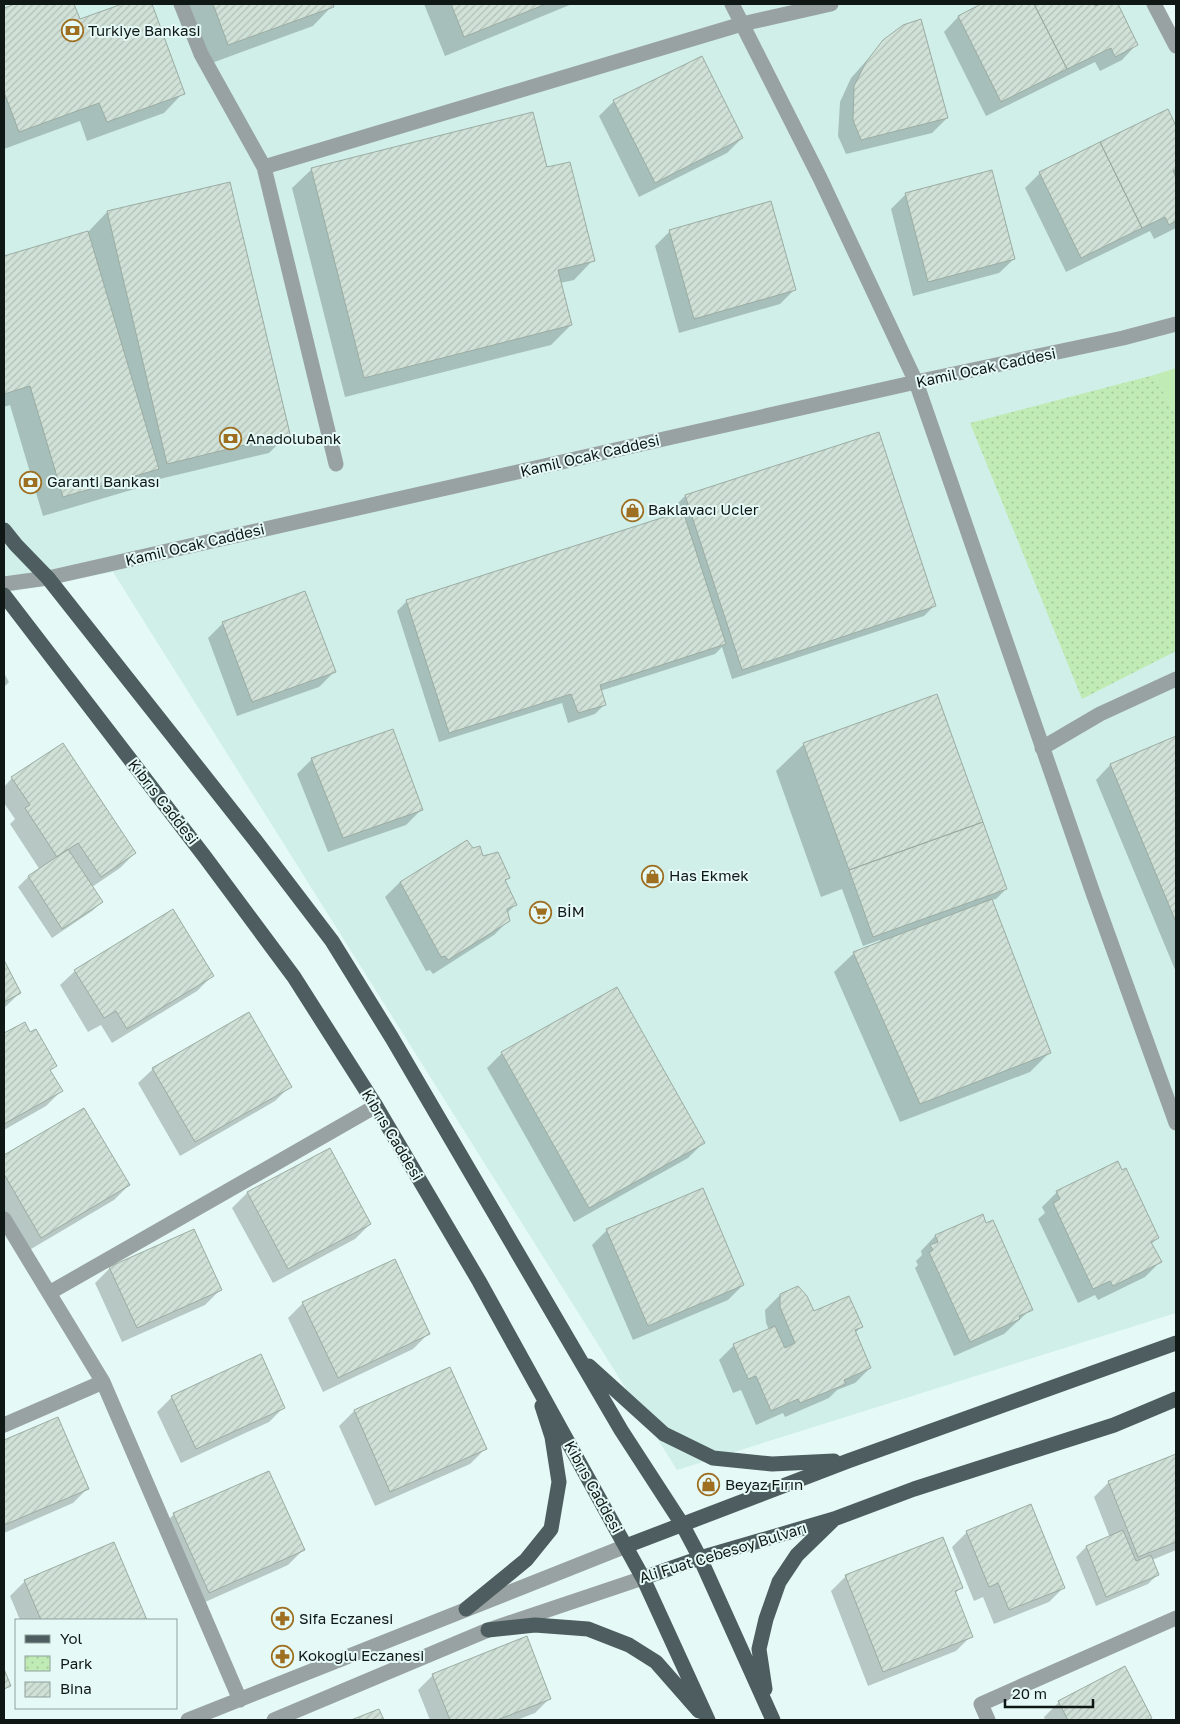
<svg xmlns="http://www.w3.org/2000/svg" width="1180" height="1724" font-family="'Golos Text',sans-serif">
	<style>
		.built { fill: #d0efe9 }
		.grass { fill: #c0ebb5 }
		.park { fill: url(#park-dots) }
		.shadow { fill: #0003 }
		.building { fill: url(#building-hatch); stroke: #9baca3 }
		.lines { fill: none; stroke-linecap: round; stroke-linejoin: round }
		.minor { stroke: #99a2a3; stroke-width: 15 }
		.major { stroke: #4e5e60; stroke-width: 15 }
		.labels { text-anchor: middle; stroke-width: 4; stroke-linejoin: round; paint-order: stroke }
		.poi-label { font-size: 15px; fill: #101816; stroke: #e5faf6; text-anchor: start }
		.street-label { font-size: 15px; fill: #101816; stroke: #e5faf6 }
	</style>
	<defs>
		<pattern id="park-dots" width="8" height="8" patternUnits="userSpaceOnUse" patternTransform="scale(1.25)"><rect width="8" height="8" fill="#c0ebb5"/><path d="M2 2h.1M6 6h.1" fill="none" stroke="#a4c99b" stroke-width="1.8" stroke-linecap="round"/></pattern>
		<pattern id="building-hatch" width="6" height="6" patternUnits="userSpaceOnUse" patternTransform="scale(1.25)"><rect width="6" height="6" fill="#d0e1d7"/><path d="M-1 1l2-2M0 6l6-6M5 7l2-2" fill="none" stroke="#b2c0b8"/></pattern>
	</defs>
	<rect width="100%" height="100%" fill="#e5faf6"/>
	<path class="built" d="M4 4H1147L1176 54V1313L677 1470 113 572 4 593Z"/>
	<path class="grass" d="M1176 368V415L1154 375Z"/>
	<path class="park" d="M1154 375 1176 415V651L1082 699 970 423Z"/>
	<path class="shadow" d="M18 4H73L79 21 126 4H150L183 93 164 113 87 141 80 121 4 149V9Z
		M187 4H331L332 6 313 26 209 64Z
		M424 4H572L445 56Z
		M984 4H1092L1094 8 1103 4H1116L1136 45 1122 60 1100 71 1095 62 986 116 944 32 958 17Z
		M884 41 947 118 932 133 846 154 838 136 840 102 851 78Z
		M614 101 742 138 727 153 639 197 599 116Z
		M1168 111 1176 129V176H1175L1176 180V228L1154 239 1150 231 1066 272 1025 188 1040 173Z
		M312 169H546L593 260 574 280 560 283 571 325 551 345 345 397 292 188Z
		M906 194 1014 259 999 273 913 296 891 209Z
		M107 212 288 434 269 453 147 482V479L138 488 43 516 10 405 4 407V258L88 232Z
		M670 231 795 289 780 304 679 333 655 246Z
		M878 434 934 606 924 616 732 679 722 647 715 654 600 691 605 704 595 714 568 723 562 703 439 742 397 611 407 601 678 514 675 506 685 496Z
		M223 623 334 672 319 687 237 716 208 638Z
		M4 673 9 682 4 687Z
		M1176 738V972L1096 780 1110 765Z
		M804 744 1006 889 996 899 991 900 1050 1052 1030 1072 900 1122 834 972 854 953 881 942 880 940 863 946 842 889 821 897 776 771Z
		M312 759 421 810 406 825 328 852 297 774Z
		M12 778 135 853 120 868 92 887 102 902 92 911 52 938 18 887 28 877 40 870 10 824 15 819 4 803V787Z
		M482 857 509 877 505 882 515 905 507 913 509 920 494 935 433 974 430 970 426 971 385 897 400 882Z
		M4 963 20 993 4 1008Z
		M75 971 212 976 197 991 112 1043 101 1025 88 1032 60 985Z
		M24 1023 30 1034 55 1066 50 1071 61 1091 46 1106 4 1130V1036Z
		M502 1053 703 1143 688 1158 574 1222 487 1068Z
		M153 1069 290 1086 275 1101 180 1156 138 1083Z
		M84 1109 129 1185 114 1200 26 1252 4 1214V1156Z
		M329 1149 370 1224 355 1239 273 1283 232 1208 247 1193Z
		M1057 1192 1158 1238 1151 1244 1160 1262 1145 1277 1098 1300 1095 1295 1078 1303 1038 1219 1045 1213 1042 1207Z
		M982 1216 1031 1309 1004 1334 954 1356 915 1268 918 1265 916 1261 922 1255 921 1251 935 1236Z
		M607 1230 743 1285 728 1300 633 1340 592 1245Z
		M110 1268 220 1290 205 1305 122 1342 95 1283Z
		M780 1295 813 1313 861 1327 855 1333 870 1368 855 1383 837 1390 829 1398 785 1417 783 1413 756 1425 741 1390 733 1393 719 1360 734 1345 769 1330 766 1323 765 1310Z
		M303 1303 428 1334 413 1349 323 1392 288 1318Z
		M449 1369 485 1449 470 1464 375 1506 339 1426 354 1411Z
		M172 1397 284 1407 269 1422 181 1463 157 1412Z
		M58 1418 88 1488 73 1503 4 1533V1441Z
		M1176 1455V1550L1152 1560 1158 1574 1148 1584 1096 1606 1076 1557 1086 1547 1110 1538 1094 1497 1109 1482Z
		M174 1514 303 1550 288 1565 194 1607 159 1529Z
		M967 1532 1064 1587 1049 1602 994 1624 983 1597 974 1601 952 1547Z
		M113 1544 145 1620H20L10 1596 25 1581Z
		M846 1576 961 1587 955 1594 971 1636 956 1651 868 1686 831 1591Z
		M433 1675 550 1698 535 1713 517 1720H430L418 1690Z
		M1059 1702 1151 1718 1148 1720H1045L1044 1717Z"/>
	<path class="building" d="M15 4H74L80 19 122 4H152L185 94 107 122 99 103 19 132 4 92V8Z
		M213 4H333L334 7 228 45Z
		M451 4H546L464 37Z
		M981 4H1034L1067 69 1001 102 958 16Z
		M1034 4H1094L1095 6 1101 4H1118L1138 45 1115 57 1111 48 1067 69Z
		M921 19 948 118 861 140 853 120 854 86 866 62 883 40 903 25Z
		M702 56 743 138 655 183 613 100Z
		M1168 109 1176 126V169L1173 171 1176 177V221L1169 225 1165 217 1142 228 1100 142Z
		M533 112 547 167 570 162 595 261 558 270 572 325 364 378 311 168Z
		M1100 142 1142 228 1081 258 1039 172Z
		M992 170 1015 259 928 282 905 193Z
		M230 182 290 434 167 464 107 211Z
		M771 201 796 290 694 319 669 230Z
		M88 231 159 469 63 497 30 386 4 394V256Z
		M879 432 936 606 742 670 685 495Z
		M683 511 726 644 600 685 606 705 578 713 571 694 449 733 406 600Z
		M305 591 336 672 252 702 222 622Z
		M937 694 983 822 849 870 803 743Z
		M393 729 423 810 343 838 311 758Z
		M1176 736V922L1110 764Z
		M63 743 136 853 101 877 78 843 57 857 25 808 30 805 11 777Z
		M983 822 1007 889 873 937 849 870Z
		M467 840 473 848 480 846 483 856 498 852 510 878 505 880 517 905 507 909 510 921 448 960 445 956 441 957 400 882Z
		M68 849 103 902 62 929 28 876Z
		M992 899 1051 1053 920 1104 853 952Z
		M173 909 214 976 127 1029 116 1011 104 1018 74 970Z
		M4 960 21 993 4 1002Z
		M617 987 705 1143 589 1208 501 1052Z
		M249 1012 292 1087 195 1142 152 1068Z
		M25 1022 30 1032 36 1029 57 1066 50 1070 63 1091 4 1124V1033Z
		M84 1108 130 1185 41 1238 4 1174V1155Z
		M330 1148 371 1224 288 1269 247 1192Z
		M1118 1161 1122 1170 1126 1168 1159 1238 1151 1242 1162 1262 1113 1286 1110 1281 1093 1289 1053 1203 1060 1199 1056 1191Z
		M703 1188 744 1285 648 1326 606 1229Z
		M983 1214 986 1223 993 1220 1033 1310 1019 1316 1020 1319 970 1342 929 1252 933 1250 930 1245 938 1242 935 1235Z
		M194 1229 222 1290 137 1328 109 1267Z
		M395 1259 430 1334 338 1378 302 1302Z
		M798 1286 807 1296 814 1311 849 1296 863 1327 855 1330 871 1368 844 1380 846 1384 800 1403 798 1399 771 1411 756 1376 748 1379 733 1344 775 1326 785 1348 795 1343 780 1307V1294Z
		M261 1354 285 1408 196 1449 171 1396Z
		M450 1367 487 1449 390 1492 354 1410Z
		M58 1417 89 1489 4 1525V1440Z
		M1176 1454V1542L1138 1557 1108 1481Z
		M269 1471 305 1550 209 1593 173 1513Z
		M1031 1504 1065 1588 1009 1610 998 1583 989 1587 966 1531Z
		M1123 1530 1136 1561 1151 1555 1159 1575 1106 1597 1086 1546Z
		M943 1537 963 1588 955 1591 973 1637 883 1672 845 1575Z
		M114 1542 147 1620H41L24 1580Z
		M527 1636 551 1699 497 1720H450L432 1674Z
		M1125 1666 1152 1718 1148 1720H1068L1058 1701Z
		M4 1669 11 1686 4 1689Z
		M379 1709 384 1720H351Z"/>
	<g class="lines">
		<path class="minor" d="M181 4 201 54 264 167 336 464
			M732 4 820 178 916 382 1093 893 1176 1123
			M1154 4 1176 46
			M264 167 742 24 831 4
			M4 584 48 578 916 382 1123 338 1176 324
			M1042 748 1100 714 1176 679
			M4 1219 103 1382 240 1700
			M49 1293 376 1106
			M4 1425 103 1382
			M188 1720 626 1546
			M274 1720 488 1630 643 1578
			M988 1720 981 1704 1176 1618"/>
		<path class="major" d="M4 530 16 545 48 578 255 840 332 941 392 1038 621 1430 682 1524 700 1558 773 1720
			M4 595 205 857 294 977 376 1106 479 1281 643 1578 708 1720
			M589 1366 664 1434 713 1458 772 1464 834 1461
			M626 1546 848 1461 1176 1343
			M643 1578 700 1558 834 1519 914 1489 1114 1425 1176 1399
			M466 1609 526 1560 551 1529 559 1482 552 1437 542 1406
			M488 1630 535 1625 588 1629 629 1645 656 1662 699 1711
			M765 1689 759 1649 766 1619 779 1582 797 1555 832 1521"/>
	</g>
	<defs>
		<symbol id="bank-ring" viewBox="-11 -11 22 22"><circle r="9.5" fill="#e5faf6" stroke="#9e6e21" stroke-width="1.5"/><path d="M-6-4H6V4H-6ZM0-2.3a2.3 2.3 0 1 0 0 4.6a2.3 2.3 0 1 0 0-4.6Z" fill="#9e6e21"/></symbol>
		<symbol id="shop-ring" viewBox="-11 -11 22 22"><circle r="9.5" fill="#e5faf6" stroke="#9e6e21" stroke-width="1.5"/><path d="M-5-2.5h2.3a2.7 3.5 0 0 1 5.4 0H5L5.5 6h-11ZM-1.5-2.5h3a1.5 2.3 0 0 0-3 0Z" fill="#9e6e21"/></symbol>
		<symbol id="supermarket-ring" viewBox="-11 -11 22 22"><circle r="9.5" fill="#e5faf6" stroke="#9e6e21" stroke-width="1.5"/><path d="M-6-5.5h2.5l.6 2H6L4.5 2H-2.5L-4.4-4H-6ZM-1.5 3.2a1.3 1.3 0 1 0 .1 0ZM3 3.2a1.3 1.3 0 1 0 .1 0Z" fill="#9e6e21"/></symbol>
		<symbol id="pharmacy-ring" viewBox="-11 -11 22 22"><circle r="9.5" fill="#e5faf6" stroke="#9e6e21" stroke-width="1.5"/><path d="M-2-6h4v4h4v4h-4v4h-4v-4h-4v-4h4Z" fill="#9e6e21"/></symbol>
	</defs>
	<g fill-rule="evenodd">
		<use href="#bank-ring" x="60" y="18" width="25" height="25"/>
		<use href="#bank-ring" x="218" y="426" width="25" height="25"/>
		<use href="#bank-ring" x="18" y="470" width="25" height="25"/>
		<use href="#shop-ring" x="620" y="498" width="25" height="25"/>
		<use href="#shop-ring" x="640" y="864" width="25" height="25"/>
		<use href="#supermarket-ring" x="528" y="900" width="25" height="25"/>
		<use href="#shop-ring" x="696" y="1472" width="25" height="25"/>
		<use href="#pharmacy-ring" x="270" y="1606" width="25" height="25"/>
		<use href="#pharmacy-ring" x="270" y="1644" width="25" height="25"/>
	</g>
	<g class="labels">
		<g class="poi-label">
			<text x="88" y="36">Turkiye Bankasi</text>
			<text x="246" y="444">Anadolubank</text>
			<text x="47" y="487">Garanti Bankası</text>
			<text x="648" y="515">Baklavacı Ucler</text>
			<text x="669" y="881">Has Ekmek</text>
			<text x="557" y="917">BİM</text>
			<text x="725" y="1490">Beyaz Fırın</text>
			<text x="299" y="1624">Sifa Eczanesi</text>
			<text x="298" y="1661">Kokoglu Eczanesi</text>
		</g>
		<g class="street-label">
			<text transform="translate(986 368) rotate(-12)" y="5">Kamil Ocak Caddesi</text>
			<text transform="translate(590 456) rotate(-13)" y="5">Kamil Ocak Caddesi</text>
			<text transform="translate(195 545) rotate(-13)" y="5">Kamil Ocak Caddesi</text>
			<text transform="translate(163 802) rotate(52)" y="5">Kıbrıs Caddesi</text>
			<text transform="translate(392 1135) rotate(59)" y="5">Kıbrıs Caddesi</text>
			<text transform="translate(593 1487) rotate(61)" y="5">Kıbrıs Caddesi</text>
			<text transform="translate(723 1553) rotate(-17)" y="5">Ali Fuat Cebesoy Bulvarı</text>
		</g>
	</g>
	<rect width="1180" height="1724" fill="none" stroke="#101816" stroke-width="10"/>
	<rect x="15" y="1619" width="162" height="90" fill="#e5faf6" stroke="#90a09c"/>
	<rect x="25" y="1635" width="25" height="8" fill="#4e5e60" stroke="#90a09c"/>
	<text x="60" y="1644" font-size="15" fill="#101816">Yol</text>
	<rect x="25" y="1656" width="25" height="15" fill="url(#park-dots)" stroke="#90a09c"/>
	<text x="60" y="1669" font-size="15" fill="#101816">Park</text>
	<rect x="25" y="1682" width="25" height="15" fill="url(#building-hatch)" stroke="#90a09c"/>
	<text x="60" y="1694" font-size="15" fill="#101816">Bina</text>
	<path d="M1005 1699v8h88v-8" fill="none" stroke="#101816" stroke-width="2.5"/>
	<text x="1012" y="1699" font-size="15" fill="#101816" stroke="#e5faf6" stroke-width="4" paint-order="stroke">20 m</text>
</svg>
